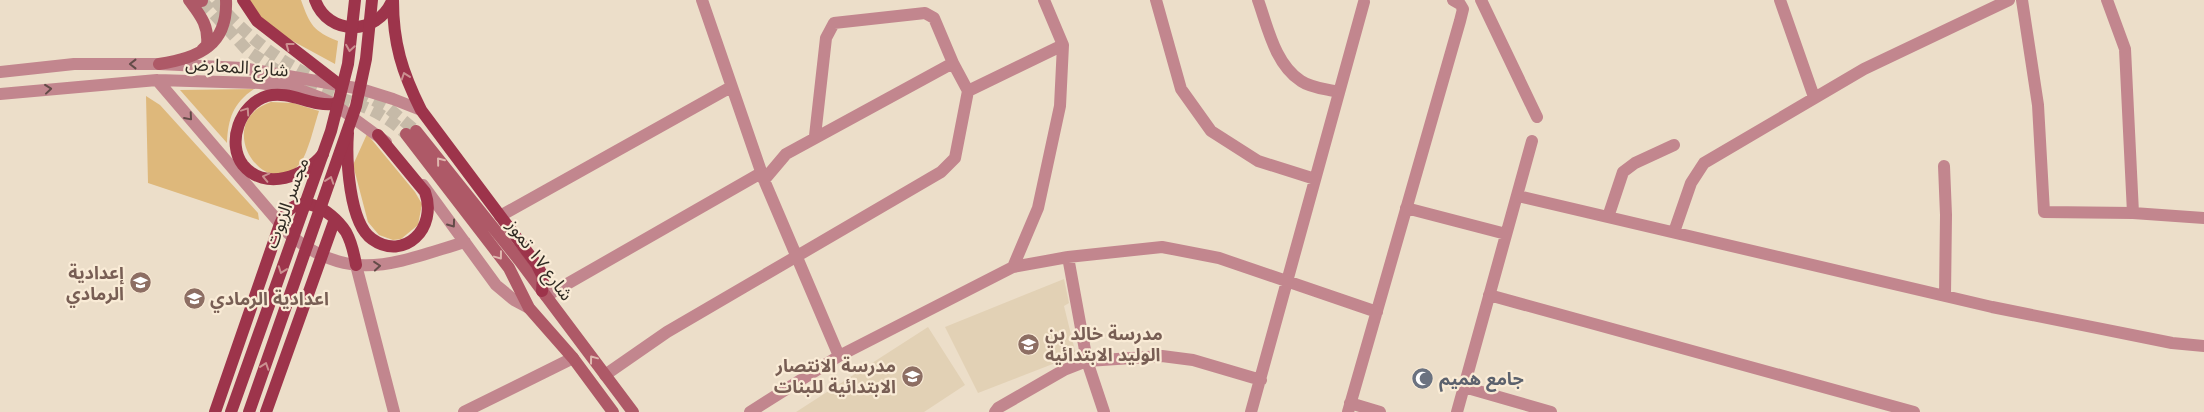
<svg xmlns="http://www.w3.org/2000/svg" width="2204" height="412" font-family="Montserrat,'Noto Sans Arabic',sans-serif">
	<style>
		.built { fill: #e2d1b5 }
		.green { fill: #deb87b }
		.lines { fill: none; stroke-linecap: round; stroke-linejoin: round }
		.secondary-tunnel { stroke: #c6baa8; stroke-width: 12; stroke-dasharray: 12 6; stroke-linecap: butt }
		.minor { stroke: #c2868e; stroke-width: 12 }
		.tertiary { stroke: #c2868e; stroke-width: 12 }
		.secondary { stroke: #ae5967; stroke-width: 12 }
		.primary { stroke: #9d344b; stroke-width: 12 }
		.primary-bridge { stroke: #9d344b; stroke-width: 12 }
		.oneway { stroke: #cb9090 }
		.oneway2 { stroke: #634b48 }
		.oneway3 { stroke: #dfb8af }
		.labels { text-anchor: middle; stroke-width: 4.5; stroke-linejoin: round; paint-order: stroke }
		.street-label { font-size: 18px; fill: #302b23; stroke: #f9ebd6 }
		.education-label { font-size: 18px; font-weight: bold; fill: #785e54; stroke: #f9ebd6; text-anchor: end }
		.worship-label { font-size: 18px; font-weight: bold; fill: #5b616d; stroke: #f9ebd6; text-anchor: start }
	</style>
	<rect width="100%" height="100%" fill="#ecdec9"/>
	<path class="built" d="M1064 279 1069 303 1064 306 1076 355 978 393 945 327Z
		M928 327 965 385 924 412H796Z"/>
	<path class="green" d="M245 0H301C310 25 313 31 338 41L335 64 278 33 259 19Z
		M254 89C233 103 228 119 227 143L180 90Z
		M146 96 160 105 258 213 259 220 148 183Z
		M271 102 293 103 319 111C315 123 308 153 301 162 268 207 209 123 271 102Z
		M367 134 415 192 422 204 418 225 401 239 393 240 379 235 368 222 353 165Z"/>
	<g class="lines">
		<path class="secondary-tunnel" d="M215 0C243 33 278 62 318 79
			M202 1 247 50 283 75
			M305 85C345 103 372 102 406 134
			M358 92 387 107 416 131"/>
		<path class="minor" d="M702 0 764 180 839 356
			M1156 0 1181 89 1211 131 1258 161 1315 179
			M1258 0C1268 28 1275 64 1301 81 1311 88 1327 89 1338 92
			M1481 0 1537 117
			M1780 0 1814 97
			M2022 0 2038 105 2044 212 2133 213 2204 218
			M2107 0 2125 49 2133 213
			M815 136 826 38 834 23 925 13 934 18 953 63 968 91
			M1944 166 1946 215 1945 296
			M764 180 786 154 953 63
			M1518 196 1992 307 2172 343 2204 346
			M1406 208 1506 234
			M500 216 731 87
			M1608 217 1623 172 1635 163 1674 145
			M1674 232 1691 183 1704 163 1864 69 2009 0
			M1068 257 1087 361 1104 412
			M356 265 394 412
			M1013 267 1038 208 1060 106 1063 45 1044 0
			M1489 295 1914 412
			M546 296 761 173
			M605 375 667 332 941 172 955 158 968 91 1063 45
			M1464 387 1551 412
			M1350 403 1380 412
			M464 412 573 358
			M750 412 839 356 1013 267 1068 257 1162 247 1219 258 1377 312
			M995 412 998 408 1064 370 1087 361 1162 356 1193 360 1261 380
			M1251 412 1364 2
			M1348 412 1460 21 1463 9 1460 4 1453 0
			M1457 412 1532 141"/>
		<path class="tertiary" d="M0 72 74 64H159L243 68 361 89 393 99 421 110
			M157 80 289 234C351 286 397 262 465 242
			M0 94 157 80 260 83 298 89 319 97 334 104 386 142
			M423 185 496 285 514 300 529 308"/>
		<path class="secondary" d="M189 0C200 15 209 25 207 45L202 50
			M201 0 202 1
			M159 64C199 58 228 45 226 0
			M416 131 519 260 633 412
			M406 134 509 268 529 308 573 358 613 412"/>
		<path class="primary" d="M243 0 257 21 341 86
			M315 0C328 36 377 36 392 1
			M393 0C393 43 402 72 421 110L537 265 543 277 542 291
			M348 133C346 159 349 223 372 239 404 262 438 228 425 192L378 135
			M323 154C306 176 265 192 243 165 226 143 240 104 267 96 290 90 311 107 334 104
			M215 412 280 224C295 187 330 208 346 232 352 243 354 253 356 265
			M266 412 335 219"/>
		<path class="primary-bridge" d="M231 412 331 131 348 64 355 0
			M249 412 356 106 366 59 372 0"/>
	</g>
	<defs><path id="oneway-chevron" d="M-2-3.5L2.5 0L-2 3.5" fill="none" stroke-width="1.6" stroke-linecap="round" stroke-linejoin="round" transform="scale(1.25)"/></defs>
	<g class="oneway">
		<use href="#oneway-chevron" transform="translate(289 46) rotate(-143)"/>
		<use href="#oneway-chevron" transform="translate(350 48) rotate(99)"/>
		<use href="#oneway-chevron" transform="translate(405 76) rotate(-109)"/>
		<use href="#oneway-chevron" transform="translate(246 111) rotate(-56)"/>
		<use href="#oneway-chevron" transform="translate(266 177) rotate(-167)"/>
		<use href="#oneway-chevron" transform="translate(330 180) rotate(-71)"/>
		<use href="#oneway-chevron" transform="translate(282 270) rotate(110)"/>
		<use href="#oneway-chevron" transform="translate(265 366) rotate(-71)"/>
	</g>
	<g class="oneway2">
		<use href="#oneway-chevron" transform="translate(133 64) rotate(180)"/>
		<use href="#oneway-chevron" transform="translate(48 89) rotate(-6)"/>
		<use href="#oneway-chevron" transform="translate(189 117) rotate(49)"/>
		<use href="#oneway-chevron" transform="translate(452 224) rotate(54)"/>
		<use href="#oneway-chevron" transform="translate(377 266) rotate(-5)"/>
	</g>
	<g class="oneway3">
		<use href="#oneway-chevron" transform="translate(440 161) rotate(-129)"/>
		<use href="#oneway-chevron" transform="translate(499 256) rotate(53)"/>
		<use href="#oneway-chevron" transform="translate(593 359) rotate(-127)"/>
	</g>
	<defs>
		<symbol id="school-disc" viewBox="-11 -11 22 22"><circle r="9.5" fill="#8d6e63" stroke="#f9ebd6"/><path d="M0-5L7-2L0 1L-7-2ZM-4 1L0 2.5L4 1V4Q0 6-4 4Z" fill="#fff"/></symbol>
		<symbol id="university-disc" viewBox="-11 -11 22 22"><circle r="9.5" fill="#8d6e63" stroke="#f9ebd6"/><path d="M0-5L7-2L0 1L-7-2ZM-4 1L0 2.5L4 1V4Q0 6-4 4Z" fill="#fff"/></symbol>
		<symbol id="mosque-disc" viewBox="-11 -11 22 22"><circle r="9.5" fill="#6b7280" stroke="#f9ebd6"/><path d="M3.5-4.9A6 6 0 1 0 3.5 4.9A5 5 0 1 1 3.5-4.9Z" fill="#fff"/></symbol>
	</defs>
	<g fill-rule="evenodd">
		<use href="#school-disc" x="128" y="270" width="25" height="25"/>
		<use href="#university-disc" x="182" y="286" width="25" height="25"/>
		<use href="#school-disc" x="1016" y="332" width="25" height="25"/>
		<use href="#school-disc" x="900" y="364" width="25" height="25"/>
		<use href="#mosque-disc" x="1410" y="366" width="25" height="25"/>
	</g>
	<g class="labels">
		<g class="street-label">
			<text transform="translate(237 67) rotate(4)" y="6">شارع المعارض</text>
			<text transform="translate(287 203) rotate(-70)" y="6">مجسر الزيوت</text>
			<text transform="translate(540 260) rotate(53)" y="6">شارع ١٧ تموز</text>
		</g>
		<g class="education-label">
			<text x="124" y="279">إعدادية<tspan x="124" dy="21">الرمادي</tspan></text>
			<text x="210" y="305" text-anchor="start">اعدادية الرمادي</text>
			<text x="1045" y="340" text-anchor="start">مدرسة خالد بن<tspan x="1045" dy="21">الوليد الابتدائية</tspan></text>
			<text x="896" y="372">مدرسة الانتصار<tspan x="896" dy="21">الابتدائية للبنات</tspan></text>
		</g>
		<g class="worship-label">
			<text x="1439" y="385">جامع هميم</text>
		</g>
	</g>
</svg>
